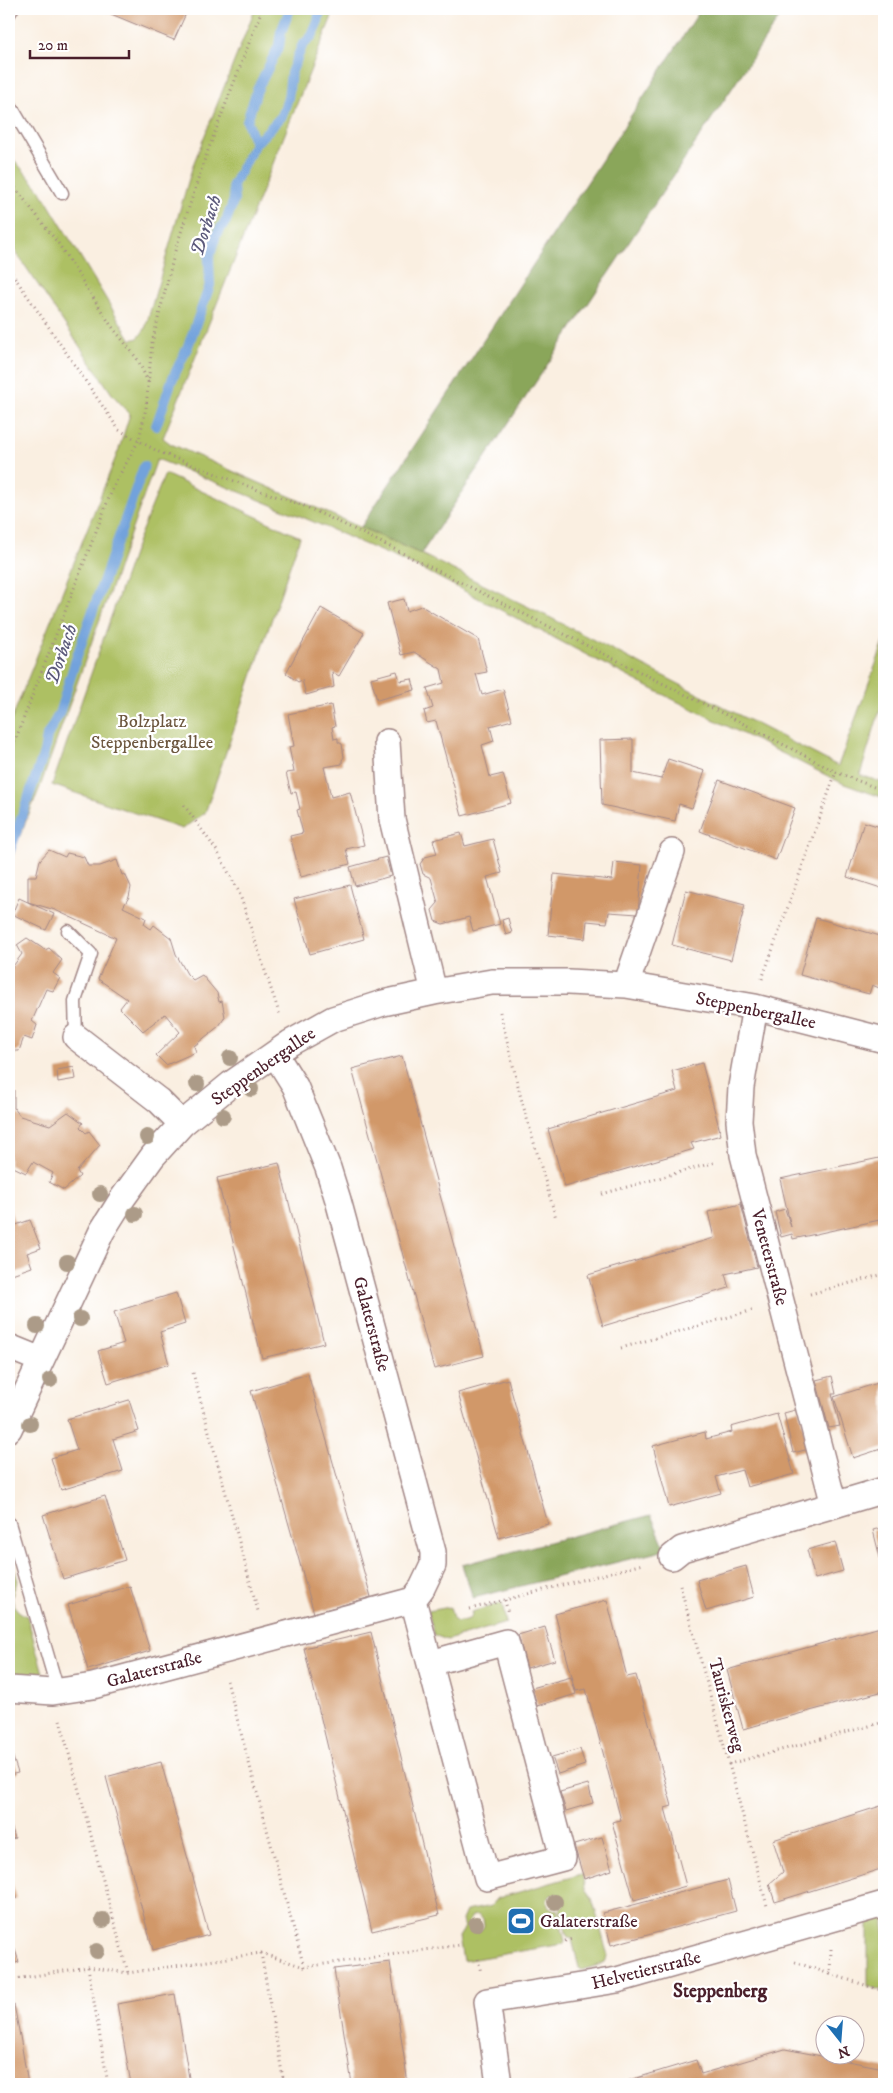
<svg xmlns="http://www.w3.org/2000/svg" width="893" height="2093" font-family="'IM FELL DW Pica',serif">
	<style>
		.green { fill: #adc064; stroke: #7c7048; fill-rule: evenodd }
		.forest { fill: #8aa65a; stroke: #6a6242 }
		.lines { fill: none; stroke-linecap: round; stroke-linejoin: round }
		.stream { stroke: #72a2dc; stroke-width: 10 }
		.building { fill: #d19869 }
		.lane-casing { stroke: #a28786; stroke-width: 15 }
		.street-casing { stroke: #a28786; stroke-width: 28 }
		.path { stroke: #a28786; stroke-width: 3; stroke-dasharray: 1 4; stroke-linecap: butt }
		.lane { stroke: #fff; stroke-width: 12 }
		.street { stroke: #fff; stroke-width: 25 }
		.tree { fill: #ac9b88 }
		.labels { text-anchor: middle; stroke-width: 4.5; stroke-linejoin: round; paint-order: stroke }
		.park-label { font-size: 18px; fill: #6d573f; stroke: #fff }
		.street-label { font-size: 18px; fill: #4a1f2b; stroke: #fff }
		.poi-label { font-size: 18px; fill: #4a1f2b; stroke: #fff; text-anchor: start }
		.water-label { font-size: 19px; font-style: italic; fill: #5c5a7b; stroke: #fff }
		.neighbourhood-label { font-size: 19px; font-weight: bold; fill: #4a1f2b; stroke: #fff }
	</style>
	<rect width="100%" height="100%" fill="#fff"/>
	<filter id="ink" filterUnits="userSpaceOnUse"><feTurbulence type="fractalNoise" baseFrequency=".02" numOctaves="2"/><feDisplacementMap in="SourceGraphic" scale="10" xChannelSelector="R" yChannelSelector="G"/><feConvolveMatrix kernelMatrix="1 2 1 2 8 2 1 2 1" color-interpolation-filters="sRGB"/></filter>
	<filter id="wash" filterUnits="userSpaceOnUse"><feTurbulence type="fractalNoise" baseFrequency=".0096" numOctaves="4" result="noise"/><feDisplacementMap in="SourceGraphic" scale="20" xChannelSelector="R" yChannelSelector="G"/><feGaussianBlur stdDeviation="1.12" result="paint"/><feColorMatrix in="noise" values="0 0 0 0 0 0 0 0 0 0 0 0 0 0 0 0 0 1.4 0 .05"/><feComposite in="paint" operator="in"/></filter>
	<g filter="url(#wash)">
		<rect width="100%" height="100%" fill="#faefe1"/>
		<path class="green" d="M255 9H335L163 438 171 444 421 554 553 619 838 766 884 642V697L860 775 884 783V798L844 784 650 688 428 572 300 516 157 459 40 787 9 862V726L119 449 130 414 112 394 9 242V154L40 190 131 340 138 338 145 329 193 165Z
			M165 474 300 537 205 813 182 829 52 785 138 540Z
			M9 1552 18 1581C9 1596 10 1609 27 1616L43 1673 31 1678 9 1674Z
			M502 1603 506 1623 447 1640 434 1635 428 1611 450 1607 453 1619 457 1622 469 1619 472 1615 471 1612Z
			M582 1874 585 1889 592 1898 608 1956 605 1963 582 1970 579 1968 572 1939 567 1936 560 1909 564 1904 563 1897 557 1894 551 1895 547 1900 548 1906 554 1910 557 1909 565 1941 563 1944 463 1961 459 1937 464 1929 462 1920 466 1911 491 1906 498 1898ZM478 1915 483 1919 484 1926 480 1931 474 1932 469 1928 468 1922 472 1916Z
			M884 1904V1991L868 1986V1909Z"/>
		<path class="forest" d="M701 9H785L421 554 361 527Z
			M651 1515 666 1550 473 1598 462 1565Z"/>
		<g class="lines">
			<path class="stream" d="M255 144 282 116 288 98 291 73 302 46 312 36 318 22 320 9
				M156 426 172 380 188 346 210 285 209 258 216 235 226 221 234 200 233 185 255 144 247 121 257 90 279 46 281 32 290 9
				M9 853 44 753 47 736 59 714 78 653 144 466"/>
		</g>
		<g id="blocks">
			<path class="building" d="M99 9H188L174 40Z
				M404 599 407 611 421 606 478 639 487 672 476 674 482 695 503 689 512 720 490 726 494 741 482 745 490 777 503 774 511 803 462 816 436 721 427 723 424 711 433 708 427 688 444 683 441 669 414 652 401 655 387 603Z
				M321 608 364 633 339 676 332 672 334 687 306 695 302 680 298 682 286 673Z
				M397 671 400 681 412 679 415 690 377 700 371 678Z
				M331 705 335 726 332 727 334 739 338 738V742L342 744 344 757 342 760V764L324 767 328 783 331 797 350 792 364 845 346 849 350 864 301 877 290 836 303 833 297 810 300 809 296 792 291 793 286 773 294 772 289 747 294 746 288 714Z
				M633 739V773L661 779 668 759 705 771 692 808 679 804 675 821 602 805 600 740Z
				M719 780 795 808 776 860 700 831Z
				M864 822 884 828V889L847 877Z
				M461 833 465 846 493 839 502 873 487 877 500 924 473 931 469 917 443 924 435 921 432 910 438 903 431 878 423 874 420 864 425 857 437 854 433 840Z
				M49 850 65 857 67 853 84 857 88 866H100L117 860 122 875 125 874 131 887 129 897 123 907 146 918 144 924 151 929 154 925 171 938 176 954 187 974 193 980 202 975 217 993 219 1002 222 1001 225 1017 219 1026 194 1046 196 1052 166 1065 156 1055 180 1032 165 1014 143 1031 120 1008 127 999 98 979 116 938 55 910 28 902V876H36L40 860Z
				M386 857 391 876 355 886 350 867Z
				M614 862 642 865 638 914 609 912 607 923 587 921 585 939 548 935 554 874 612 880Z
				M350 885 364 939 310 954 294 899Z
				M686 890 745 905 731 960 672 945Z
				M19 898 54 914 46 930 12 914Z
				M508 918 512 933 506 935 502 920Z
				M816 918 884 937 882 949 884 950V990L872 985 869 994 800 975Z
				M27 938 45 950 49 948 62 960 53 973 60 978 53 991 46 989 32 1021 37 1025 32 1040 24 1037 19 1051H14L9 1063V968L11 969 22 954 17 945Z
				M402 1056 484 1356 434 1369 352 1069Z
				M702 1063 721 1135 691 1143 694 1149 565 1187 548 1129 677 1091 672 1071Z
				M74 1067 76 1079 58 1082 57 1070Z
				M9 1089 14 1090V1108L20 1116 50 1125 68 1112 83 1123 80 1127 86 1133 89 1131 100 1145 77 1171 80 1176 64 1190 49 1182 53 1173 33 1162 26 1173 9 1165Z
				M884 1157V1219L793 1239 792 1234 781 1237 775 1212 785 1209 791 1227 780 1179Z
				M279 1163 324 1343 262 1358 217 1178Z
				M741 1204 757 1267 725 1274 729 1288 603 1326 588 1275 714 1238 708 1212Z
				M9 1207 16 1225 30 1220 41 1248 27 1253 32 1267 9 1275Z
				M176 1293 185 1324 160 1332 169 1364 108 1383 98 1351 124 1343 114 1312Z
				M308 1374 371 1597 314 1613 251 1391Z
				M832 1376 836 1394H832L840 1426 829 1428 816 1380Z
				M508 1379 548 1524 499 1538 458 1393Z
				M884 1381V1448L853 1458 834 1397Z
				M129 1400 139 1431 113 1439 123 1471 61 1490 51 1458 77 1450 67 1419Z
				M799 1409 809 1449 793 1453 784 1413Z
				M777 1414 794 1474 747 1487 742 1470 716 1477 721 1493 669 1507 653 1446 705 1432 706 1439 732 1432 731 1427Z
				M105 1496 125 1560 63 1579 43 1515Z
				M884 1527V1557L880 1558 873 1530Z
				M835 1542 843 1571 815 1579 807 1550Z
				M746 1566 754 1597 706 1611 697 1580Z
				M130 1586 150 1651 88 1670 68 1605Z
				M607 1600 627 1677 636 1675 643 1701 672 1806 665 1808 686 1886 634 1900 612 1822 621 1820 586 1689 576 1691 555 1614Z
				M884 1626V1691L743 1729 727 1670Z
				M545 1627 555 1660 527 1668 518 1635Z
				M371 1632 439 1915 372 1931 304 1648Z
				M571 1677 576 1694 537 1706 532 1688Z
				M9 1745 18 1773 9 1775Z
				M580 1749 585 1765 558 1774 552 1757Z
				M161 1762 209 1935 153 1950 106 1777Z
				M588 1784 593 1803 566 1811 560 1792Z
				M884 1805V1868L775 1902 769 1884 783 1872 773 1840Z
				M9 1819 15 1838 9 1840Z
				M602 1837 612 1870 584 1879 574 1845Z
				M9 1874 17 1898 9 1900Z
				M728 1880 736 1911 611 1945 603 1913Z
				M9 1931 19 1962 9 1965Z
				M390 1962 408 2084H352L334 1969Z
				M175 1994 190 2084H131L117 2004Z
				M14 2005 20 2036 28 2084H9V2006Z
				M785 2049 884 2068V2084H617L696 2060 701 2074Z"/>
		</g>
	</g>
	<g filter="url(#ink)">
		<use href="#blocks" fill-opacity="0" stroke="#a28786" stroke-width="1"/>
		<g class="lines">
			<defs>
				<path id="lane" d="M9 14 12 9
					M9 103 62 193
					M68 931 91 954 75 1001 76 1037
					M9 1523 58 1691"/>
				<path id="street" d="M387 742 392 819 434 992
					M626 985 672 852
					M755 1007 741 1087 739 1121 743 1155 834 1505 884 1490
					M76 1037 159 1101 182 1124
					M9 1347 41 1360
					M9 1429 102 1231 122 1199 153 1156 182 1124 231 1084 290 1043 333 1019 383 1003 434 992 492 982H568L626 985 755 1007 884 1040
					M672 1557 682 1549 834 1505
					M413 1600 487 1878 563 1858 506 1642 431 1663
					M9 1689 53 1692 93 1686 413 1600 422 1588 433 1565V1552L338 1200 328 1168 295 1086 275 1054
					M499 2084 487 2001 617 1980 884 1904"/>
			</defs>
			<use href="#lane" class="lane-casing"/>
			<use href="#street" class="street-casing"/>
			<path class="path" d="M9 180 58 243 110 324 138 360 148 382
				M9 269 119 430 159 452 258 490 304 506 358 531 748 726 836 772 884 791
				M9 756 114 485 139 440 146 408 152 343 175 251 204 161 262 9
				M184 805 217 851 239 892 280 1016
				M762 979 836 772
				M500 1012 521 1098 556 1218
				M602 1194 716 1162
				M810 1294 884 1274
				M621 1348 753 1310
				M193 1373 258 1611
				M680 1585 729 1764 884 1722
				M505 1600 508 1614
				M470 1609 643 1564
				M227 1681 304 1967
				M60 1720 128 1973
				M729 1764 767 1906
				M565 1941 572 1939
				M831 1949 830 1974 884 1991
				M261 1953 284 2084
				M478 1959 481 1973
				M795 1962 830 1974
				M88 1967 108 2084
				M9 1980 88 1967 128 1973 261 1953 304 1967 460 1945"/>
			<use href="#lane" class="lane"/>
			<use href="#street" class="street"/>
		</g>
		<g class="tree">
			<circle cx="230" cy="1058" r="8"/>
			<circle cx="197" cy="1084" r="8"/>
			<circle cx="251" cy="1089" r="8"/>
			<circle cx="223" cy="1116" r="8"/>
			<circle cx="147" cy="1137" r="8"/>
			<circle cx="100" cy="1194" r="8"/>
			<circle cx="135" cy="1214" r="8"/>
			<circle cx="67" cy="1262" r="8"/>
			<circle cx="80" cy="1319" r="8"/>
			<circle cx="37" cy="1326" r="8"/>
			<circle cx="50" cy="1380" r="8"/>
			<circle cx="30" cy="1424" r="8"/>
			<circle cx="555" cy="1902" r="8"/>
			<circle cx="103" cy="1920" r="8"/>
			<circle cx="476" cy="1924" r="8"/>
			<circle cx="97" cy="1951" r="8"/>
		</g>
	</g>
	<defs>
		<symbol id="stadium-square" viewBox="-11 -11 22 22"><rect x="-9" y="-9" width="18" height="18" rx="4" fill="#1f6fb2" stroke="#fff"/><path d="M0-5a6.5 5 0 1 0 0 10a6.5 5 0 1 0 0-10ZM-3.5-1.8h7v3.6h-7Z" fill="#fff"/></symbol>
	</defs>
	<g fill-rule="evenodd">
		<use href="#stadium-square" x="505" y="1905" width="32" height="32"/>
	</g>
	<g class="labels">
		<g class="park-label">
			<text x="152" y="727">Bolzplatz<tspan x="152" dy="21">Steppenbergallee</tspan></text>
		</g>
		<g class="street-label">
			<text transform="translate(756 1010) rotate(12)" y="6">Steppenbergallee</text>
			<text transform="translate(263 1066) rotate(-35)" y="6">Steppenbergallee</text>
			<text transform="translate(770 1257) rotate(75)" y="6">Veneterstraße</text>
			<text transform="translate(372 1324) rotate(75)" y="6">Galaterstraße</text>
			<text transform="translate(154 1669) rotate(-15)" y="6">Galaterstraße</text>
			<text transform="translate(727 1705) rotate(75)" y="6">Tauriskerweg</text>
			<text transform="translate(646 1970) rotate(-14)" y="6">Helvetierstraße</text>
		</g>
		<g class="poi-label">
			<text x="540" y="1927">Galaterstraße</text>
		</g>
		<g class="water-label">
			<text transform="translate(205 225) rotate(-72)" y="7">Dorbach</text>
			<text transform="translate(60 654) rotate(-71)" y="7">Dorbach</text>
		</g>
		<g class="neighbourhood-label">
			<text x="720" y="1997">Steppenberg</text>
		</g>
	</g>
	<rect width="893" height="2093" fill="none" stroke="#fff" stroke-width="30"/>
	<g transform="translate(840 2040) rotate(163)"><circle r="24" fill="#ffffff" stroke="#b7a5aa"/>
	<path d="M0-4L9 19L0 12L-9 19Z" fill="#1f6fb2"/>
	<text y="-8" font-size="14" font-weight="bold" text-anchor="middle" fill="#4a1f2b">N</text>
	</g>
	<path d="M30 50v8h99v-8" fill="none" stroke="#4a1f2b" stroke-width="2.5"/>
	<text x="38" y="50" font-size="15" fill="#4a1f2b" stroke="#ffffff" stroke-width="4" paint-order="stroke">20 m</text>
</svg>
